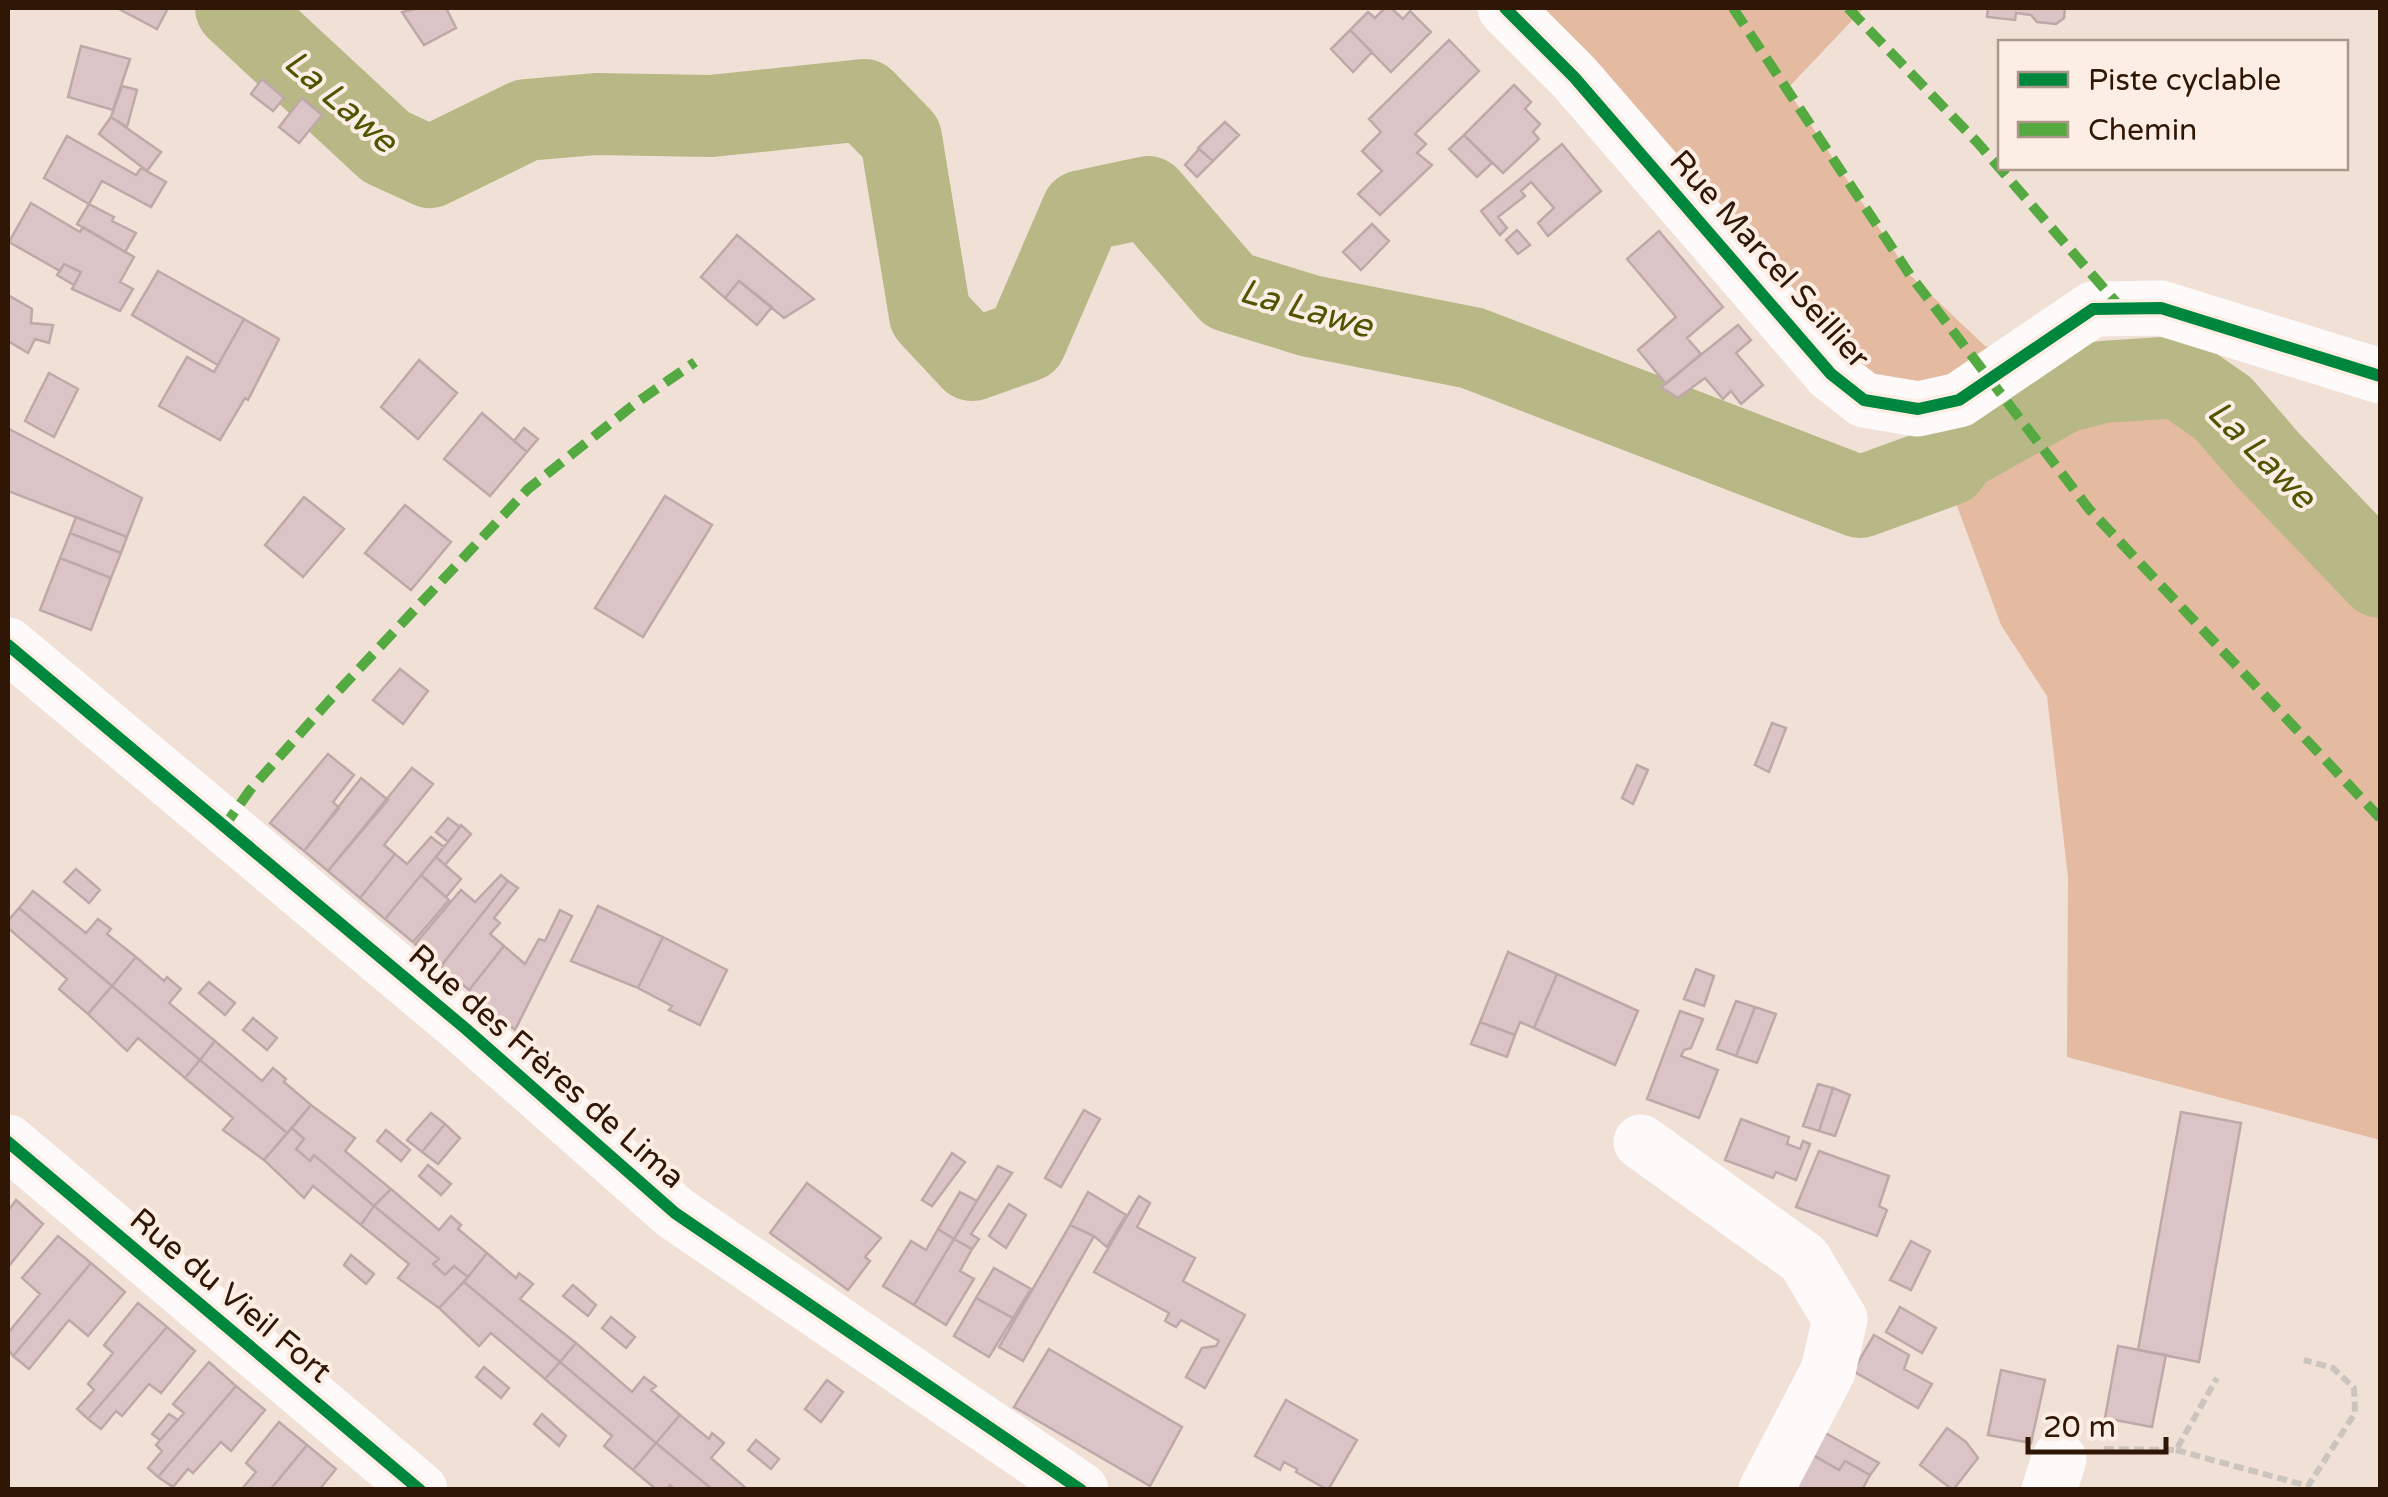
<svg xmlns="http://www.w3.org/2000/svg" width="2388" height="1497" font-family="'Varela Round',sans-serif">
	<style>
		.forest { fill: #e4bba1 }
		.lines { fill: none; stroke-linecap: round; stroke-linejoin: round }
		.river { stroke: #b7b886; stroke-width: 82 }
		.building { fill: #dac4c6; stroke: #bea8aa; stroke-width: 2.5 }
		.path { stroke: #cbc4bf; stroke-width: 6; stroke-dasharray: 10 5; stroke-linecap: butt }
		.minor { stroke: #fdfaf9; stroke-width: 55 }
		.quiet { stroke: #54a940; stroke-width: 10; stroke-dasharray: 20 10; stroke-linecap: butt }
		.cycleway-casing { stroke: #fdeee5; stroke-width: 19 }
		.cycleway { stroke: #00873e; stroke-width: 12 }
		.labels { text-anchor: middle; stroke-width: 8; stroke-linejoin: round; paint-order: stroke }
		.street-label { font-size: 32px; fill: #301604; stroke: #fdeee5 }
		.water-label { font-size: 35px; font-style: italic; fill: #505500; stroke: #fdeee5 }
	</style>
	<rect width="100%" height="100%" fill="#f0e0d6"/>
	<path class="forest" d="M1506 8H1864L1787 89 1910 275 1985 346 2024 356 2063 392 2103 382 2178 377 2223 408 2267 459 2380 577V1140L2067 1057 2068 877 2047 696 2001 625 1936 449 1864 400Z"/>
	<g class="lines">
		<path class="river" d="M236 8 386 147 430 167 526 120 596 114 711 116 864 100 901 138 930 315 972 360 1026 341 1082 211 1148 197 1229 291 1310 316 1472 348 1860 497 1948 465 1956 452 2063 392 2103 382 2178 377 2223 408 2267 459 2380 577"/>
	</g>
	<path class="building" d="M117 8H168L157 29Z
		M419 8H446L456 28 424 45 402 12Z
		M1385 8H1391L1403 19 1410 11 1431 32 1391 72 1350 30 1368 12 1375 18Z
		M1988 8H2065L2064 18 2056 24 2037 22 2031 15 2016 13 2015 20 1987 17Z
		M1350 30 1372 52 1353 72 1331 49Z
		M1449 40 1479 71 1415 134 1426 144 1417 153 1432 165 1380 215 1358 194 1382 171 1362 151 1381 132 1369 119Z
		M81 46 130 59 113 110 68 97Z
		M262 79 284 98 273 111 251 94Z
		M1514 85 1531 102 1525 109 1540 124 1533 132 1539 139 1503 173 1464 135Z
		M122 86 137 90 127 127 111 117Z
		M302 98 322 115 299 143 279 127Z
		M111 117 161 152 147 171 99 134Z
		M1225 122 1239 135 1213 161 1198 148Z
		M1464 135 1492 163 1477 177 1449 149Z
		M67 136 136 175 141 168 166 182 151 207 102 181 89 204 44 178Z
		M1562 144 1601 191 1548 236 1538 223 1554 208 1531 182 1521 191 1525 196 1498 217 1507 228 1500 235 1481 211Z
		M1199 149 1213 161 1197 177 1185 165Z
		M31 203 80 232 83 227 134 257 120 282 133 289 120 311 72 289 81 272 64 264 60 271 9 242Z
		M89 204 114 217 112 221 136 233 125 252 77 224Z
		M1372 224 1389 241 1361 270 1343 252Z
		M1517 230 1530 245 1518 254 1506 240Z
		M1659 231 1723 307 1687 338 1701 354 1666 384 1638 350 1676 317 1627 259Z
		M737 235 814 299 784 318 739 281 725 298 701 277Z
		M64 264 81 272 74 285 57 275Z
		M158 271 244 319 218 365 132 315Z
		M739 281 772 307 757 325 725 298Z
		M8 295 32 309 31 323 53 325 49 343 35 339 28 353 8 341Z
		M244 319 279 339 248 400 245 398 220 440 159 406 187 357 214 372Z
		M1738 325 1751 340 1736 353 1763 385 1741 404 1731 391 1723 399 1705 378 1678 398 1661 387Z
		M419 360 457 393 418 439 381 407Z
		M49 373 78 389 54 437 25 421Z
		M482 413 527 452 490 496 444 459Z
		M524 428 538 439 527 452 514 441Z
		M9 429 142 498 127 537 8 491Z
		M665 496 712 525 643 637 595 608Z
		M304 497 344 529 303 577 265 545Z
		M405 505 451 542 411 590 365 553Z
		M76 517 127 537 121 553 70 533Z
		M70 533 121 553 111 578 60 558Z
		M60 558 111 578 91 630 40 610Z
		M400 669 428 691 403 724 373 700Z
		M1772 723 1786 728 1769 772 1755 765Z
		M328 754 354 775 333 802 339 808 304 851 270 823Z
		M1637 765 1648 770 1633 804 1622 798Z
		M412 768 433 784 384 845 395 854 360 898 328 871Z
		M361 778 388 800 328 871 304 851Z
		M448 818 460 827 448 842 436 832Z
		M461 825 471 834 445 865 436 857Z
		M431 837 444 847 385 919 360 898 395 854 407 864Z
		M436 857 461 879 446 897 421 875Z
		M76 869 100 890 89 903 64 882Z
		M421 875 449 900 413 942 385 919Z
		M501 875 508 881 441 966 415 944 461 890 475 902Z
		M508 881 518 888 494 918 500 923 490 934 504 946 469 990 441 966Z
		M33 891 86 933 98 919 111 929 107 934 136 957 112 986 19 908Z
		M598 906 663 937 638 988 571 961Z
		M19 908 112 986 88 1014 59 989 67 979 8 928V921Z
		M560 910 572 916 515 1030 469 990 504 946 525 964 539 939 545 941Z
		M663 937 727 970 700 1025 669 1010 672 1006 638 988Z
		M1508 952 1557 974 1534 1028 1520 1022 1515 1035 1480 1022Z
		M136 957 164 981 167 977 181 989 169 1003 215 1041 200 1060 112 986Z
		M1696 969 1714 976 1704 1006 1684 999Z
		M1557 974 1638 1011 1615 1065 1534 1028Z
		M209 982 235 1003 225 1015 199 993Z
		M112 986 200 1060 185 1078 138 1038 127 1051 88 1014Z
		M1736 1001 1755 1007 1736 1056 1717 1049Z
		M1755 1007 1776 1014 1757 1063 1736 1056Z
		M1680 1011 1703 1019 1691 1048 1684 1050 1681 1056 1718 1070 1699 1118 1647 1099Z
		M253 1018 277 1038 267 1050 243 1030Z
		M1480 1022 1515 1035 1507 1057 1471 1044Z
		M215 1041 262 1081 273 1068 286 1079 284 1082 311 1105 287 1133 200 1060Z
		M200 1060 287 1133 264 1160 223 1130 233 1118 185 1078Z
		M1818 1084 1833 1088 1819 1131 1803 1126Z
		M1833 1088 1850 1095 1835 1136 1819 1131Z
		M311 1105 355 1138 345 1151 391 1189 374 1206 314 1155 310 1161 296 1149 304 1139 292 1128Z
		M1084 1110 1100 1119 1061 1187 1045 1178Z
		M2181 1112 2241 1123 2199 1362 2138 1350Z
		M431 1113 445 1124 422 1152 407 1140Z
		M1741 1119 1789 1137 1787 1144 1800 1149 1803 1141 1810 1144 1796 1180 1776 1172 1773 1178 1725 1160Z
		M445 1124 460 1138 438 1164 422 1152Z
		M292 1128 304 1139 296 1149 310 1161 314 1155 374 1206 361 1225 313 1186 304 1198 264 1160Z
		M386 1130 410 1150 401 1161 377 1141Z
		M1819 1151 1889 1176 1879 1206 1887 1210 1877 1236 1796 1207Z
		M952 1153 965 1162 932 1206 922 1200Z
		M428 1165 451 1184 441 1195 419 1176Z
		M998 1166 1012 1173 971 1234 979 1239 972 1249 954 1239Z
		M807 1183 881 1238 865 1257 870 1261 848 1290 770 1233Z
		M391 1189 439 1230 451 1216 461 1225 458 1229 487 1253 468 1277 454 1266 445 1275 433 1264 439 1259 374 1206Z
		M960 1192 977 1201 954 1239 938 1229Z
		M1088 1192 1126 1215 1107 1247 1094 1236 1070 1225Z
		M1139 1196 1150 1203 1137 1227 1195 1258 1183 1281 1245 1315 1205 1388 1186 1377 1202 1348 1216 1346 1219 1341 1181 1320 1176 1327 1165 1321 1169 1313 1094 1272Z
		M16 1200 43 1224 8 1267V1211Z
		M1009 1204 1026 1215 1006 1248 989 1236Z
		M374 1206 439 1259 433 1264 445 1275 454 1266 468 1277 439 1308 398 1278 409 1264 361 1225Z
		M1070 1225 1094 1236 1023 1361 999 1347Z
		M938 1229 954 1239 914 1305 883 1286 911 1241 926 1250Z
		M58 1236 91 1263 13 1356 8 1349V1333L40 1294 22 1278Z
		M954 1239 972 1249 960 1271 974 1279 946 1325 914 1305Z
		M1911 1241 1930 1251 1911 1290 1890 1280Z
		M487 1253 516 1278 519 1273 533 1284 520 1299 576 1343 560 1362 464 1282Z
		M351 1255 374 1274 366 1284 344 1265Z
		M91 1263 125 1292 88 1336 69 1320 29 1369 13 1356Z
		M994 1268 1031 1289 1013 1318 976 1298Z
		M464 1282 560 1362 545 1379 491 1333 479 1346 439 1308Z
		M573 1285 596 1305 588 1316 563 1296Z
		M976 1298 1013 1318 989 1357 954 1336Z
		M138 1303 167 1327 88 1419 77 1409 94 1390 88 1384 113 1353 104 1345Z
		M1900 1307 1936 1328 1922 1353 1886 1332Z
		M611 1317 635 1337 626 1348 602 1328Z
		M167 1327 195 1351 161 1393 149 1384 122 1416 116 1411 101 1429 88 1419Z
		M1874 1335 1909 1355 1904 1369 1932 1384 1918 1408 1853 1371Z
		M576 1343 632 1392 644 1377 656 1386 651 1390 680 1415 656 1443 560 1362Z
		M2118 1346 2166 1355 2152 1427 2105 1418Z
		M1049 1349 1182 1427 1150 1486 1014 1407Z
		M209 1362 236 1386 158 1477 148 1468 162 1451 156 1445 184 1413 173 1404Z
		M560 1362 656 1443 633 1470 604 1446 612 1436 545 1379Z
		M484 1367 509 1388 501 1398 476 1377Z
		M2001 1370 2045 1380 2031 1443 1988 1435Z
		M827 1380 843 1392 821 1422 805 1409Z
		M236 1386 265 1410 231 1451 221 1442 193 1473 188 1469 173 1487 158 1477Z
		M1286 1400 1357 1440 1328 1490 1296 1472 1297 1469 1284 1462 1280 1470 1255 1456Z
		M169 1414 178 1420 160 1440 152 1434Z
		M542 1414 566 1436 559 1446 534 1424Z
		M680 1415 709 1439 712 1433 724 1443 711 1458 748 1490H713L656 1443Z
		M279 1422 307 1445 270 1490H241L256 1472 246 1463Z
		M1947 1428 1966 1442 1978 1458 1953 1490 1920 1465Z
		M1820 1430 1879 1463 1870 1475 1845 1461 1839 1470 1808 1452Z
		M756 1440 779 1459 771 1469 748 1450Z
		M656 1443 713 1490H676L670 1485 666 1490H657L633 1470Z
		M307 1445 336 1469 319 1490H270Z
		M1808 1452 1839 1470 1845 1461 1870 1475 1862 1490H1787Z"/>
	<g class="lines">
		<path class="path" d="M2104 1449 2176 1450 2217 1378
			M2176 1450 2308 1486 2355 1413 2354 1388 2333 1368 2304 1360"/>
		<path class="minor" d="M1505 8 1574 77 1831 374 1864 400 1918 409 1959 400 2093 309 2161 308 2380 376
			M8 645 466 1029 675 1213 1081 1490
			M8 1142 420 1490
			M1641 1142 1804 1259 1840 1319 1828 1371 1766 1490
			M2049 1490 2059 1459"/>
		<path class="quiet" d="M1733 8 1910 275 2089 509 2380 818
			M1848 8 1977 142 2121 308
			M223 828 250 790 328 702 528 489 636 403 695 362"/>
		<defs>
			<path id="cycleway" d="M1505 8 1574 77 1831 374 1864 400 1918 409 1959 400 2093 309 2161 308 2380 376
				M8 645 466 1029 675 1213 1081 1490
				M8 1142 420 1490"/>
		</defs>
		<use href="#cycleway" class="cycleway-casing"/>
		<use href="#cycleway" class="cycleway"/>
	</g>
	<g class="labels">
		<g class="street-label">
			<text transform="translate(1770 259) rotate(48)" y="11">Rue Marcel Seillier</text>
			<text transform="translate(547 1066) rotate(41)" y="11">Rue des Frères de Lima</text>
			<text transform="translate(231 1295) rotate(40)" y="11">Rue du Vieil Fort</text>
		</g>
		<g class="water-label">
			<text transform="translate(341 101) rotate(41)" y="12">La Lawe</text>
			<text transform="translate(1306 308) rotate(16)" y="12">La Lawe</text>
			<text transform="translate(2262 454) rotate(45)" y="12">La Lawe</text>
		</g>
	</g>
	<rect width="2388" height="1497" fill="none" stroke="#301604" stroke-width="20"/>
	<rect x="1998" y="40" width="350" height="130" fill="#fdeee5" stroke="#ab988b" stroke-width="2.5"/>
	<rect x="2018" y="72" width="50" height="15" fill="#00873e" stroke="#ab988b" stroke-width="2.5"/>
	<text x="2088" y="90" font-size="30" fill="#301604">Piste cyclable</text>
	<rect x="2018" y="122" width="50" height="15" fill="#54a940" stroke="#ab988b" stroke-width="2.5"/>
	<text x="2088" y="140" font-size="30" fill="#301604">Chemin</text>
	<path d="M2028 1437v15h138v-15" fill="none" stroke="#301604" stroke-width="5"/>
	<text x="2043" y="1437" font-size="30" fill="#301604" stroke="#fdeee5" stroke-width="8" paint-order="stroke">20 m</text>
</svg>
